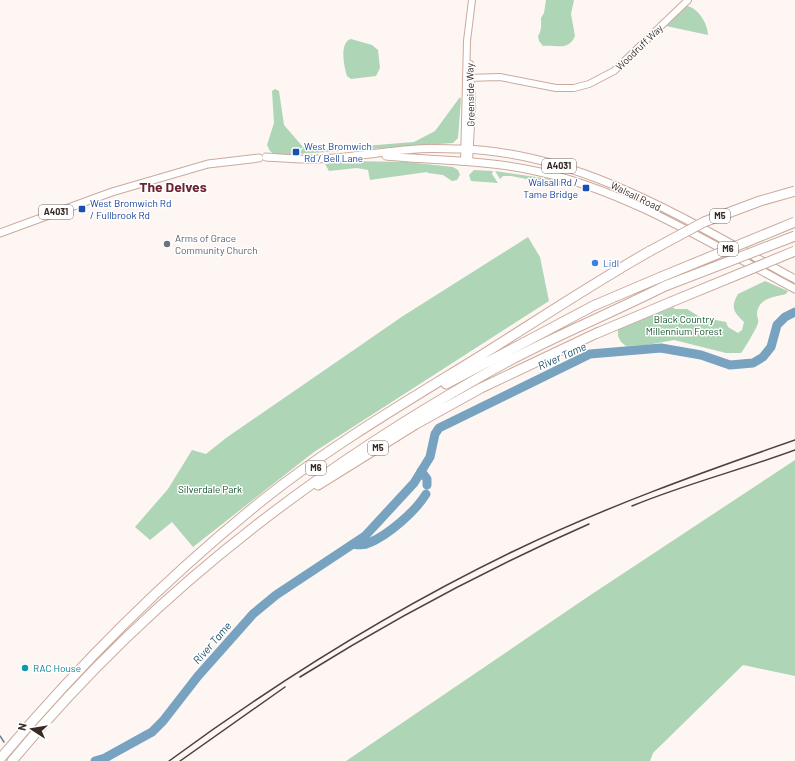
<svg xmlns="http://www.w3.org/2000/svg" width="795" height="761" font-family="Barlow,sans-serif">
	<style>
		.green { fill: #afd5b7 }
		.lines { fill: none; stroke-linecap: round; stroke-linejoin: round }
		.stream { stroke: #657f92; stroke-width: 1.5 }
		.river { stroke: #78a3c0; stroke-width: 9 }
		.tertiary-casing { stroke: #cda99c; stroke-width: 8 }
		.primary-casing { stroke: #cda99c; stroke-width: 9 }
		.motorway-casing { stroke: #cda99c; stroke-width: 11 }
		.tertiary { stroke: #fff; stroke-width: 6 }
		.primary { stroke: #fff; stroke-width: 7 }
		.motorway { stroke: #fff; stroke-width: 9 }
		.rail { stroke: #4f423d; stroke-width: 1.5 }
		.motorway-bridge-casing { stroke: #cda99c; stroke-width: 11; stroke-linecap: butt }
		.motorway-bridge { stroke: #fff; stroke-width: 9 }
		.transit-dot { fill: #1a4fb4; stroke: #fff; stroke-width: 1.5 }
		.worship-dot { fill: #6b7280; stroke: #fff; stroke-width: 1.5 }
		.shop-dot { fill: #3f7fe0; stroke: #fff; stroke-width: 1.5 }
		.culture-dot { fill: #0f9aa8; stroke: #fff; stroke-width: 1.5 }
		.labels { text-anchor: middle; stroke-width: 3; stroke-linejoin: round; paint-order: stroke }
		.shield { fill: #fff; stroke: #746a66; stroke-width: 1 }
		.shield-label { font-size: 9px; font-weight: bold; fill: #382a25 }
		.street-label { font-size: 10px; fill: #382a25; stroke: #fff }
		.transit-label { font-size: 10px; fill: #164399; stroke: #fff; text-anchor: start }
		.worship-label { font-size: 10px; fill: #5b616d; stroke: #fff; text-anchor: start }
		.shop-label { font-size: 10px; fill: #366cbe; stroke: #fff; text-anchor: start }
		.park-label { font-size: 10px; fill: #0f5128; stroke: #fff }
		.culture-label { font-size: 10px; fill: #0d838f; stroke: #fff; text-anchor: start }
		.water-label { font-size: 11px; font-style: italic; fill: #1b4f6d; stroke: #fff }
		.district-label { font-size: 14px; font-weight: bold; fill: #692434; stroke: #fff }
	</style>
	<rect width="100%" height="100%" fill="#fdf6f3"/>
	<path class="green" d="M546 0H574L571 14 575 36C568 52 556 44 543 46L539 41 538 36C542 30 541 25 541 18L544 13Z
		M686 6C698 7 708 24 708 35L666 26Z
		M351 39 372 45 378 50 380 68 376 76 351 79 347 76C344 67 339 42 351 39Z
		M275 89 279 91 284 125 303 147 294 154 275 155 270 151 267 145 274 123 272 91Z
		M460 97 461 99 458 138 453 143 298 154 304 147 313 150 414 142 435 131Z
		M350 161 407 162 453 167 458 170 460 175 457 180 452 181 443 175 428 173 427 172 370 180 368 170 357 168 329 171 325 164Z
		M474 170 493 171 492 174 498 183 471 181 469 175Z
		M495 171 550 179 563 183 562 186 511 176H503L500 179Z
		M528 237 540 257 549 301 314 452 193 547 172 522 150 540 135 527 168 489 192 450 206 454 226 438 403 316Z
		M765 281 788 291 786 294C774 297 758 298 757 314 757 317 759 320 758 323 758 326 743 351 741 353H726L674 340 647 345 626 346 621 342 618 336V329L673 307 675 309H687L700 317 726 322 728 327 738 333 742 330 744 322C734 312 730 308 738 294Z
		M795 460V676L743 665 653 753 650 761H346L589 596Z"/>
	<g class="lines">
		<path class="stream" d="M0 736 4 742"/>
		<path class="river" d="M421 471 427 479V485
			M353 544C358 545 364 546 369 543 388 535 415 512 426 494
			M95 761 105 758 152 732 163 721 198 676 253 614 276 595 365 536 414 483 430 457 435 434 439 428 590 354 661 348 701 355 730 365 753 363 763 357 771 347 777 325 785 317 795 312"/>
		<defs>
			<path id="tertiary" d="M467 78 500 77 556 88H574L589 84 614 71 688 0
				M464 162 467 41 472 0
				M469 162 472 106 470 64"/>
			<path id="primary" d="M386 156C437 161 490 160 540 172 630 192 714 246 795 289
				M266 157C283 158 300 160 317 159 351 158 384 151 417 149 432 148 447 149 462 149 584 153 691 223 795 279
				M0 233 112 192 208 164 259 158"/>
			<path id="motorway" d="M595 334 671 302
				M446 384 593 306 661 277
				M318 485 416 424 481 388 599 332
				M0 759C79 665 168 576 264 499 328 448 399 406 469 363 529 326 588 286 650 251
				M12 761C141 605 302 478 478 378 538 343 603 317 665 286"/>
		</defs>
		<use href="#tertiary" class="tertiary-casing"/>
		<use href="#primary" class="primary-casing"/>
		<use href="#motorway" class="motorway-casing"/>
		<use href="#tertiary" class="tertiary"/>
		<use href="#primary" class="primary"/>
		<use href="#motorway" class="motorway"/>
		<path class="rail" d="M632 506C685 484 741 470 795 450
			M300 677C393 619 489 568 589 524
			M169 761C278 681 392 610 514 551 605 507 700 473 795 440
			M180 761 285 687"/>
		<defs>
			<path id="motorway-bridge" d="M650 251 704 222 760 201 795 191
				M661 277 795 222
				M665 286 795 236
				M671 302 795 251"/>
		</defs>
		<use href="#motorway-bridge" class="motorway-bridge-casing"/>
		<use href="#motorway-bridge" class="motorway-bridge"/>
	</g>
	<g class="transit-dot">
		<rect x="292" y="148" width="8" height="8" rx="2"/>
		<rect x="582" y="184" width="8" height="8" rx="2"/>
		<rect x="78" y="205" width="8" height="8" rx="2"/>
	</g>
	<circle class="worship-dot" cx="167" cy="244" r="4"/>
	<circle class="shop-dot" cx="595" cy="263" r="4"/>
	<circle class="culture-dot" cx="25" cy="668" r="4"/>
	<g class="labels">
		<g class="shield">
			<rect x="542" y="159" width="34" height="14" rx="3"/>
			<rect x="39" y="205" width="34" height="14" rx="3"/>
			<rect x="710" y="209" width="20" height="14" rx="3"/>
			<rect x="718" y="242" width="20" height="14" rx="3"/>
			<rect x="368" y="441" width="20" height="14" rx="3"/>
			<rect x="306" y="461" width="20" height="14" rx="3"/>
		</g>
		<g class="shield-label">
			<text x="559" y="169">A4031</text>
			<text x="56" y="215">A4031</text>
			<text x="720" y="219">M5</text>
			<text x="728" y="252">M6</text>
			<text x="378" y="451">M5</text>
			<text x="316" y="471">M6</text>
		</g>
		<g class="street-label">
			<text transform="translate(639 47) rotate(-44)" y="4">Woodruff Way</text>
			<text transform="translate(470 95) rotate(-91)" y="4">Greenside Way</text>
			<text transform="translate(636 196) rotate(26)" y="4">Walsall Road</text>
		</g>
		<g class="transit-label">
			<text x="304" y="150">West Bromwich<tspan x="304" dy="12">Rd / Bell Lane</tspan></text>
			<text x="578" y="186" text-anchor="end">Walsall Rd /<tspan x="578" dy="12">Tame Bridge</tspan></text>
			<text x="90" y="207">West Bromwich Rd<tspan x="90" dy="12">/ Fullbrook Rd</tspan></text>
		</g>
		<g class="worship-label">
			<text x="175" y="242">Arms of Grace<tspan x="175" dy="12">Community Church</tspan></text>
		</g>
		<g class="shop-label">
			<text x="603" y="267">Lidl</text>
		</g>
		<g class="park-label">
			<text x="684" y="323">Black Country<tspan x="684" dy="12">Millennium Forest</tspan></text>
			<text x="210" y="493">Silverdale Park</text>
		</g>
		<g class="culture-label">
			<text x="33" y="672">RAC House</text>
		</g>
		<g class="water-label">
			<text transform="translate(562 356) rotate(-24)" y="4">River Tame</text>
			<text transform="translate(212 643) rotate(-49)" y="4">River Tame</text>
		</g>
		<g class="district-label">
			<text x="173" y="192">The Delves</text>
		</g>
	</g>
	<g transform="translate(32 729) rotate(282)" stroke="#ffffff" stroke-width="3" paint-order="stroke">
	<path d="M0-3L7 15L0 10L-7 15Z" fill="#382a25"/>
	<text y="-6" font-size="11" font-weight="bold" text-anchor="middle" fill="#382a25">N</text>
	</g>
</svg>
